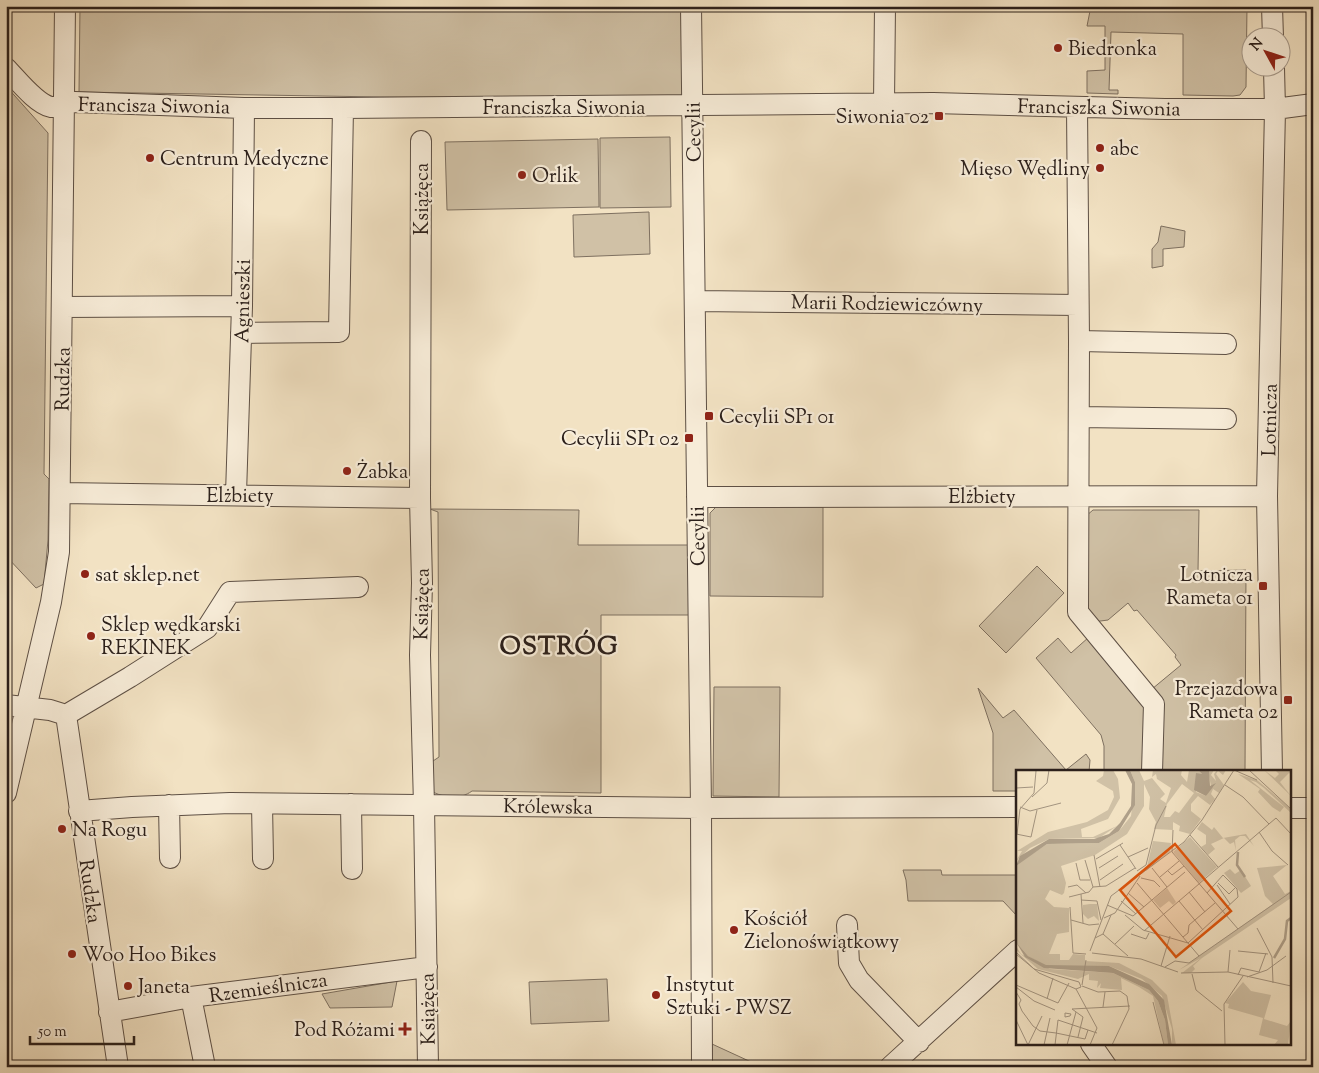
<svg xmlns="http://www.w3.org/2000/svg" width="1319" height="1073" font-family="'Sorts Mill Goudy',serif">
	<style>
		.green { fill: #d0c1a6; stroke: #7e7060 }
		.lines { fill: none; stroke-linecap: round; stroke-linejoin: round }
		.minor-casing { stroke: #5e5045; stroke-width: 22 }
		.minor { stroke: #f7ecd8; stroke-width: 20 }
		.poi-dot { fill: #8f2418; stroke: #f7ecd8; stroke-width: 2 }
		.labels { text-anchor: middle; stroke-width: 4.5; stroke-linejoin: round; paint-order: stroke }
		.poi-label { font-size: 20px; fill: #2c201b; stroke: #f7ecd8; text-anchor: start }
		.street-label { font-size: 20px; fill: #2c201b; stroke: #f7ecd8 }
		.district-label { font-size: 25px; font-weight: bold; letter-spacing: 1px; fill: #2c201b; stroke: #f7ecd8 }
		.inset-river { fill: none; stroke: #afa08a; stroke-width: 2.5 }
		.inset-road { fill: none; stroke: #a39480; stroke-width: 1 }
		.view { fill: #df560d; fill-opacity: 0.15; stroke: #df560d; stroke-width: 2.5 }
		.inset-edge { fill: none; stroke: #2c201b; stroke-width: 2.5 }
	</style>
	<rect width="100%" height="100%" fill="#f2e2c3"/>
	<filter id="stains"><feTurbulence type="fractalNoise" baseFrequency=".004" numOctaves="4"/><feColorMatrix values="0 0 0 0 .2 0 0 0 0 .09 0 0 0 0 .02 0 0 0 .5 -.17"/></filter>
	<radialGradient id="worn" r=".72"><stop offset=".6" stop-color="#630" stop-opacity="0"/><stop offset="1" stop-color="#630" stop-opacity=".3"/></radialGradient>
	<path class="green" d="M80 6H684L685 94 674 97H381L79 92Z
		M1091 6H1247L1246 87 1240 95 1233 96 1183 95V34L1111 32 1109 90H1118V94L1087 93V71L1105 70V26H1087Z
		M6 86 48 133 44 474 49 479 48 540 44 584 36 588 6 556Z
		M670 137 671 207 600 208V138Z
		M598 139 599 207 447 210 445 142Z
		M649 212 650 254 574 257 573 215Z
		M1161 226 1185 231 1184 247 1163 249V266L1152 268V249L1158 242Z
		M716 507H823V597L710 596V513Z
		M430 509 579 510 578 545H689V615H601V793L472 791C460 800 444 798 431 791L430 763 439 757 438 512Z
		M1093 510H1199L1198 571 1246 570 1245 772H1160L1152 689 1181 665 1175 657 1176 655 1137 610 1134 611 1128 603 1108 620 1093 622 1087 611 1086 516Z
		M1037 566 1064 593 1006 653 979 626Z
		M1089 637 1145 704V772H1104V746L1101 735 1036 658 1058 638 1071 653Z
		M714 687H780L779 797 713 796Z
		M978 688 1003 718 1014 710 1066 770 1086 754 1090 760 1089 772H1018V791H993V733Z
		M903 870H941L942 875H1018V917L1003 901H908L906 880Z
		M607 979 609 1021 531 1024 529 982Z
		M397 981 392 1007 330 1008 322 994Z
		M712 1044 762 1067H712Z"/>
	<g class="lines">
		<defs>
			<path id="minor" d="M691 6 701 808 702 1067
				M1272 6 1273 38
				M6 68C17 79 36 104 51 107 59 108 67 103 75 102L244 108H343L933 103 1165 109H1275L1313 104
				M884 103 885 6
				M1077 107 1079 341 1078 612 1154 704 1152 772
				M421 141 420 498 422 583 420 655 424 805 428 1067
				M696 301 1078 305
				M62 307 242 306
				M241 333 339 332 343 108
				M1079 341 1226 344
				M1079 417 1226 419
				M60 493 420 498
				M236 494 242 306 244 108
				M697 497 1267 496
				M6 705 50 710 66 715 118 1067
				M66 715 130 677 207 628 230 592 358 587
				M1272 772 1267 496 1275 109 1274 68
				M6 793 51 602 59 552 65 6
				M262 804 263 859
				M351 804 352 869
				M169 805 170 858
				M1290 808H1313
				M79 811 132 807 230 803 701 808 1018 807
				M847 925 849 963 859 980 919 1042
				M191 997 205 1067
				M109 1012 191 997 427 967
				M1091 1044 1107 1067
				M890 1067 1018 950"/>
		</defs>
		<use href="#minor" class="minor-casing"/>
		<use href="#minor" class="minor"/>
	</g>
	<g class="poi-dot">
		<circle cx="1058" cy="48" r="5"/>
		<rect x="934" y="111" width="10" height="10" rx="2.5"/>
		<circle cx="1100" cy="148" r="5"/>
		<circle cx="150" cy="158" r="5"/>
		<circle cx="1100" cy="168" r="5"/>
		<circle cx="522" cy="175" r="5"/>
		<rect x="704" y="411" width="10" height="10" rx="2.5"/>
		<rect x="684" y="433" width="10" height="10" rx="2.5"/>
		<circle cx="347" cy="471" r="5"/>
		<circle cx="85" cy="574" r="5"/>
		<rect x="1258" y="581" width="10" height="10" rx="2.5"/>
		<circle cx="91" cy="636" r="5"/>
		<rect x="1283" y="695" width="10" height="10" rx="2.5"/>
		<circle cx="62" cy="829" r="5"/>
		<circle cx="734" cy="930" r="5"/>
		<circle cx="72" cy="954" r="5"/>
		<circle cx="128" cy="986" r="5"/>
		<circle cx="656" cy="995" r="5"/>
		<path d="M402.5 1021.5h5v5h5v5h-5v5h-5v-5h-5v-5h5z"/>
	</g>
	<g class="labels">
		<g class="poi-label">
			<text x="1068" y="55">Biedronka</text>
			<text x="929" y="123" text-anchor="end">Siwonia 02</text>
			<text x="1110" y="155">abc</text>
			<text x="160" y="165">Centrum Medyczne</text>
			<text x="1090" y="175" text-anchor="end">Mięso Wędliny</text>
			<text x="532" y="182">Orlik</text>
			<text x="719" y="423">Cecylii SP1 01</text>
			<text x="679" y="445" text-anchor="end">Cecylii SP1 02</text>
			<text x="357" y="478">Żabka</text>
			<text x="95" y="581">sat sklep.net</text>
			<text x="1253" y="581" text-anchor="end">Lotnicza<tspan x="1253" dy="23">Rameta 01</tspan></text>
			<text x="101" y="631">Sklep wędkarski<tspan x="101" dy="23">REKINEK</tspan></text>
			<text x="1278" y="695" text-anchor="end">Przejazdowa<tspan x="1278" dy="23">Rameta 02</tspan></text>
			<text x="72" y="836">Na Rogu</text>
			<text x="744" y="925">Kościół<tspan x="744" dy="23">Zielonoświątkowy</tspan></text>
			<text x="82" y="961">Woo Hoo Bikes</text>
			<text x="666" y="991">Instytut<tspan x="666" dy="23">Sztuki - PWSZ</tspan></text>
			<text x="138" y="993">Janeta</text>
			<text x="395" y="1036" text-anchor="end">Pod Różami</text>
		</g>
		<g class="street-label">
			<text transform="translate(154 105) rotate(1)" y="7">Francisza Siwonia</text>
			<text x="564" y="114">Franciszka Siwonia</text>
			<text transform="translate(1099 107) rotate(1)" y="7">Franciszka Siwonia</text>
			<text transform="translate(693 132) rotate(-91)" y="7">Cecylii</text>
			<text transform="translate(421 199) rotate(-90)" y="7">Książęca</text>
			<text transform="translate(242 301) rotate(-89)" y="7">Agnieszki</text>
			<text transform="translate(887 303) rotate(1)" y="7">Marii Rodziewiczówny</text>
			<text transform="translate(62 379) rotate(-89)" y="7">Rudzka</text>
			<text transform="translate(1269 420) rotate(-89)" y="7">Lotnicza</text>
			<text x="240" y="502">Elżbiety</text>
			<text x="982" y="503">Elżbiety</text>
			<text transform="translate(697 536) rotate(-91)" y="7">Cecylii</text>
			<text transform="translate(421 604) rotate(-89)" y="7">Książęca</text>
			<text transform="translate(548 806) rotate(1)" y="7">Królewska</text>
			<text transform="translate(91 891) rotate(82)" y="7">Rudzka</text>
			<text transform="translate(268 987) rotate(-8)" y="7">Rzemieślnicza</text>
			<text transform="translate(427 1009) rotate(-91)" y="7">Książęca</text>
		</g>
		<g class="district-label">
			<text x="559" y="654">OSTRÓG</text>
		</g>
	</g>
	<g transform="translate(1016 770)">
		<rect width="275" height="275" fill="#f2e2c3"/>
		<path d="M88 0H97L102 9 104 28 92 49 65 59 66 67H77L101 56 83 68 33 69 14 78 0 91 6 81H1L32 62 71 52 92 40 98 27 97 21 80 11 87 6ZM114 0H123L128 11 136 8 149 24 144 29 150 33 155 18 141 9 140 4 136 7 137 0H166L165 5 171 12 173 0H182L186 4H181L180 22 190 26 194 17H198L195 16 192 1 198 0 195 5 200 11 198 4 201 0H210L207 5 202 1 200 4 208 15 203 23 197 19 195 24 199 29 194 35 182 26 175 34V41L185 49 174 64 163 61 164 56 157 52V60L138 59 140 52 133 39 134 27 128 14V36L111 64 79 85 45 96 50 113 48 123 46 125 34 120 29 129 38 137 53 138V162L41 164 33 184H44V190H53L57 184 69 185V191L103 193 136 210 151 225 160 275H156V259L146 226 126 209 93 196H30L12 186 0 172V95L31 74 83 73 103 61 115 46 119 12ZM166 14 178 23 163 43 159 41 154 47H148L151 34ZM248 0 259 8 263 4 259 0H275V4L273 3 264 12 275 26ZM222 4 241 10 275 39V43L248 18 240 12 234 10 268 37 264 42 256 37 242 22 244 19ZM186 52 196 60 198 57 207 68 230 64 238 76 229 66H224L219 70 220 81 218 72 214 74 208 68 195 74 199 79 192 85 185 77 190 74V65L181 59ZM174 67 201 97 183 113 157 82ZM137 71 155 73 154 82 130 101ZM271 95 257 106 269 124 275 121V128L186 188 177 196 179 199 175 203H166L185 188 163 200 257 134 249 126 241 98ZM214 99 219 104 225 100 235 116 225 123 208 103ZM151 118 160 132 157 135 153 131 144 138 137 130ZM74 134H81L83 151 78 146 72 149 67 144V135ZM0 176 5 184 34 199 97 203 133 220 142 231 149 250 152 275H148L137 226 123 217 105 208 106 220 84 218 85 213 81 218 82 211 73 210V204L62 209 22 199 0 180ZM227 212 235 221 255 225 248 249 271 256 275 251 272 275H258L262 270 243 265 247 248 212 238 213 234 209 233Z" fill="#d0c1a6" fill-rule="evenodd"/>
		<path d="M109 0H114L119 12V35L103 61 83 73 31 74 0 96 4 86 33 69H78L93 64 104 53 115 36 116 14ZM182 0H193L194 16 200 13 190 26 178 20 180 3 186 4ZM0 172 12 186 30 195 93 196 133 214 148 230 156 275H152L149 250 142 231 133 220 97 203 28 198 9 187Z" fill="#afa08a"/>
		<path class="inset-river" d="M222 82 221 95 229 107M258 188 269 169 271 151 275 148"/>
		<path class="inset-road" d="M218 0 241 10M233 0 275 39M209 15 227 27 253 54M0 18 17 17M16 27 31 13 33 0M4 37 14 41 45 33M243 62 256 81 272 95M0 64 15 67 21 40M1 64 4 39 18 23 20 1M174 65 202 97M104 75 120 99M156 82 222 159M156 82 157 60M78 85 84 117M112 87 132 78M80 89 107 73M69 90 77 117M60 93 64 110H74M83 98 102 86M136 98 151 117M121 101 130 95 140 55 150 36M152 101 156 105 168 96M144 107 163 91M125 108 138 111 144 117M84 110 107 94M121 113 183 186M202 113 213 124 220 117M201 115 214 134M52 117 61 115 70 123M77 117 90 116 119 98M173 122 189 142M112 123 128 137M65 124 67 153M53 127 73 122 77 117M65 130 81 131 85 150M105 131 120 144M163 131 187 160M91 135 117 146 169 102M54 137 57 183 70 184M109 145 127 160 172 173M88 148 99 143 124 106M55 150 73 155 83 154M241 158 256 187 257 213M128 161 260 48 275 64M87 164 95 145M115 164 130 169 133 163M167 167 172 163 173 155 199 133M79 168 87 164 112 186M172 173 222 127 221 119 207 105 191 123M99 174 118 156M74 181 95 126 168 72 186 50 218 0M222 181 252 184M0 182 18 199 63 212 65 217 60 219 23 203 0 184M76 183 125 189 162 202M145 196 154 166M149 197 159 191 173 193 275 122M212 202 214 180M165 203 212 202 275 216M176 204 180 220 206 241M222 205 225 198 243 202 250 183M231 207 251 200 270 186M0 215 42 233 53 213M66 215 70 190M66 216 82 222 104 221 111 226 113 239 96 275M0 217 18 231 39 240M60 219 81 258 74 275M0 222 5 230 3 234 6 241 17 256 24 261 40 263M31 229 37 208M137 232 148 275M87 237 89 222M56 239 114 236M56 239 67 247 62 267M49 243 55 244 54 246 49 247ZM0 250 12 275M40 263 69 269 72 260M12 275 26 246M28 275 34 248M39 275 42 250 81 263M51 275 60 242M209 275 208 234 227 206"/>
		<path class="view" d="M159 74 215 141 160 187 104 120Z"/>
		<rect width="275" height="275" class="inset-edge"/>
	</g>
	<rect width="1319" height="1073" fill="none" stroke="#f2e2c3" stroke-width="25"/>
	<rect x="8" y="8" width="1304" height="1058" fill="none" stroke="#2c201b" stroke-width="2.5"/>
	<rect x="12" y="12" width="1294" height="1048" fill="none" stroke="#2c201b"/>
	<g transform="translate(1266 52) rotate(310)"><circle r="24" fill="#f7ecd8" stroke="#a69a8c"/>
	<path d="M0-4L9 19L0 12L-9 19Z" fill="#8f2418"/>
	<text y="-8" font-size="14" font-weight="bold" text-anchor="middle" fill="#2c201b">N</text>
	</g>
	<path d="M30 1036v8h104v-8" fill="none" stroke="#2c201b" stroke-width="2.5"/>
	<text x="38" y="1036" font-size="15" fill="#2c201b" stroke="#f7ecd8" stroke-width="4" paint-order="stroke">50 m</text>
	<rect width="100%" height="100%" filter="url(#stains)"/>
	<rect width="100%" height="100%" fill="url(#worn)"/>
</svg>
